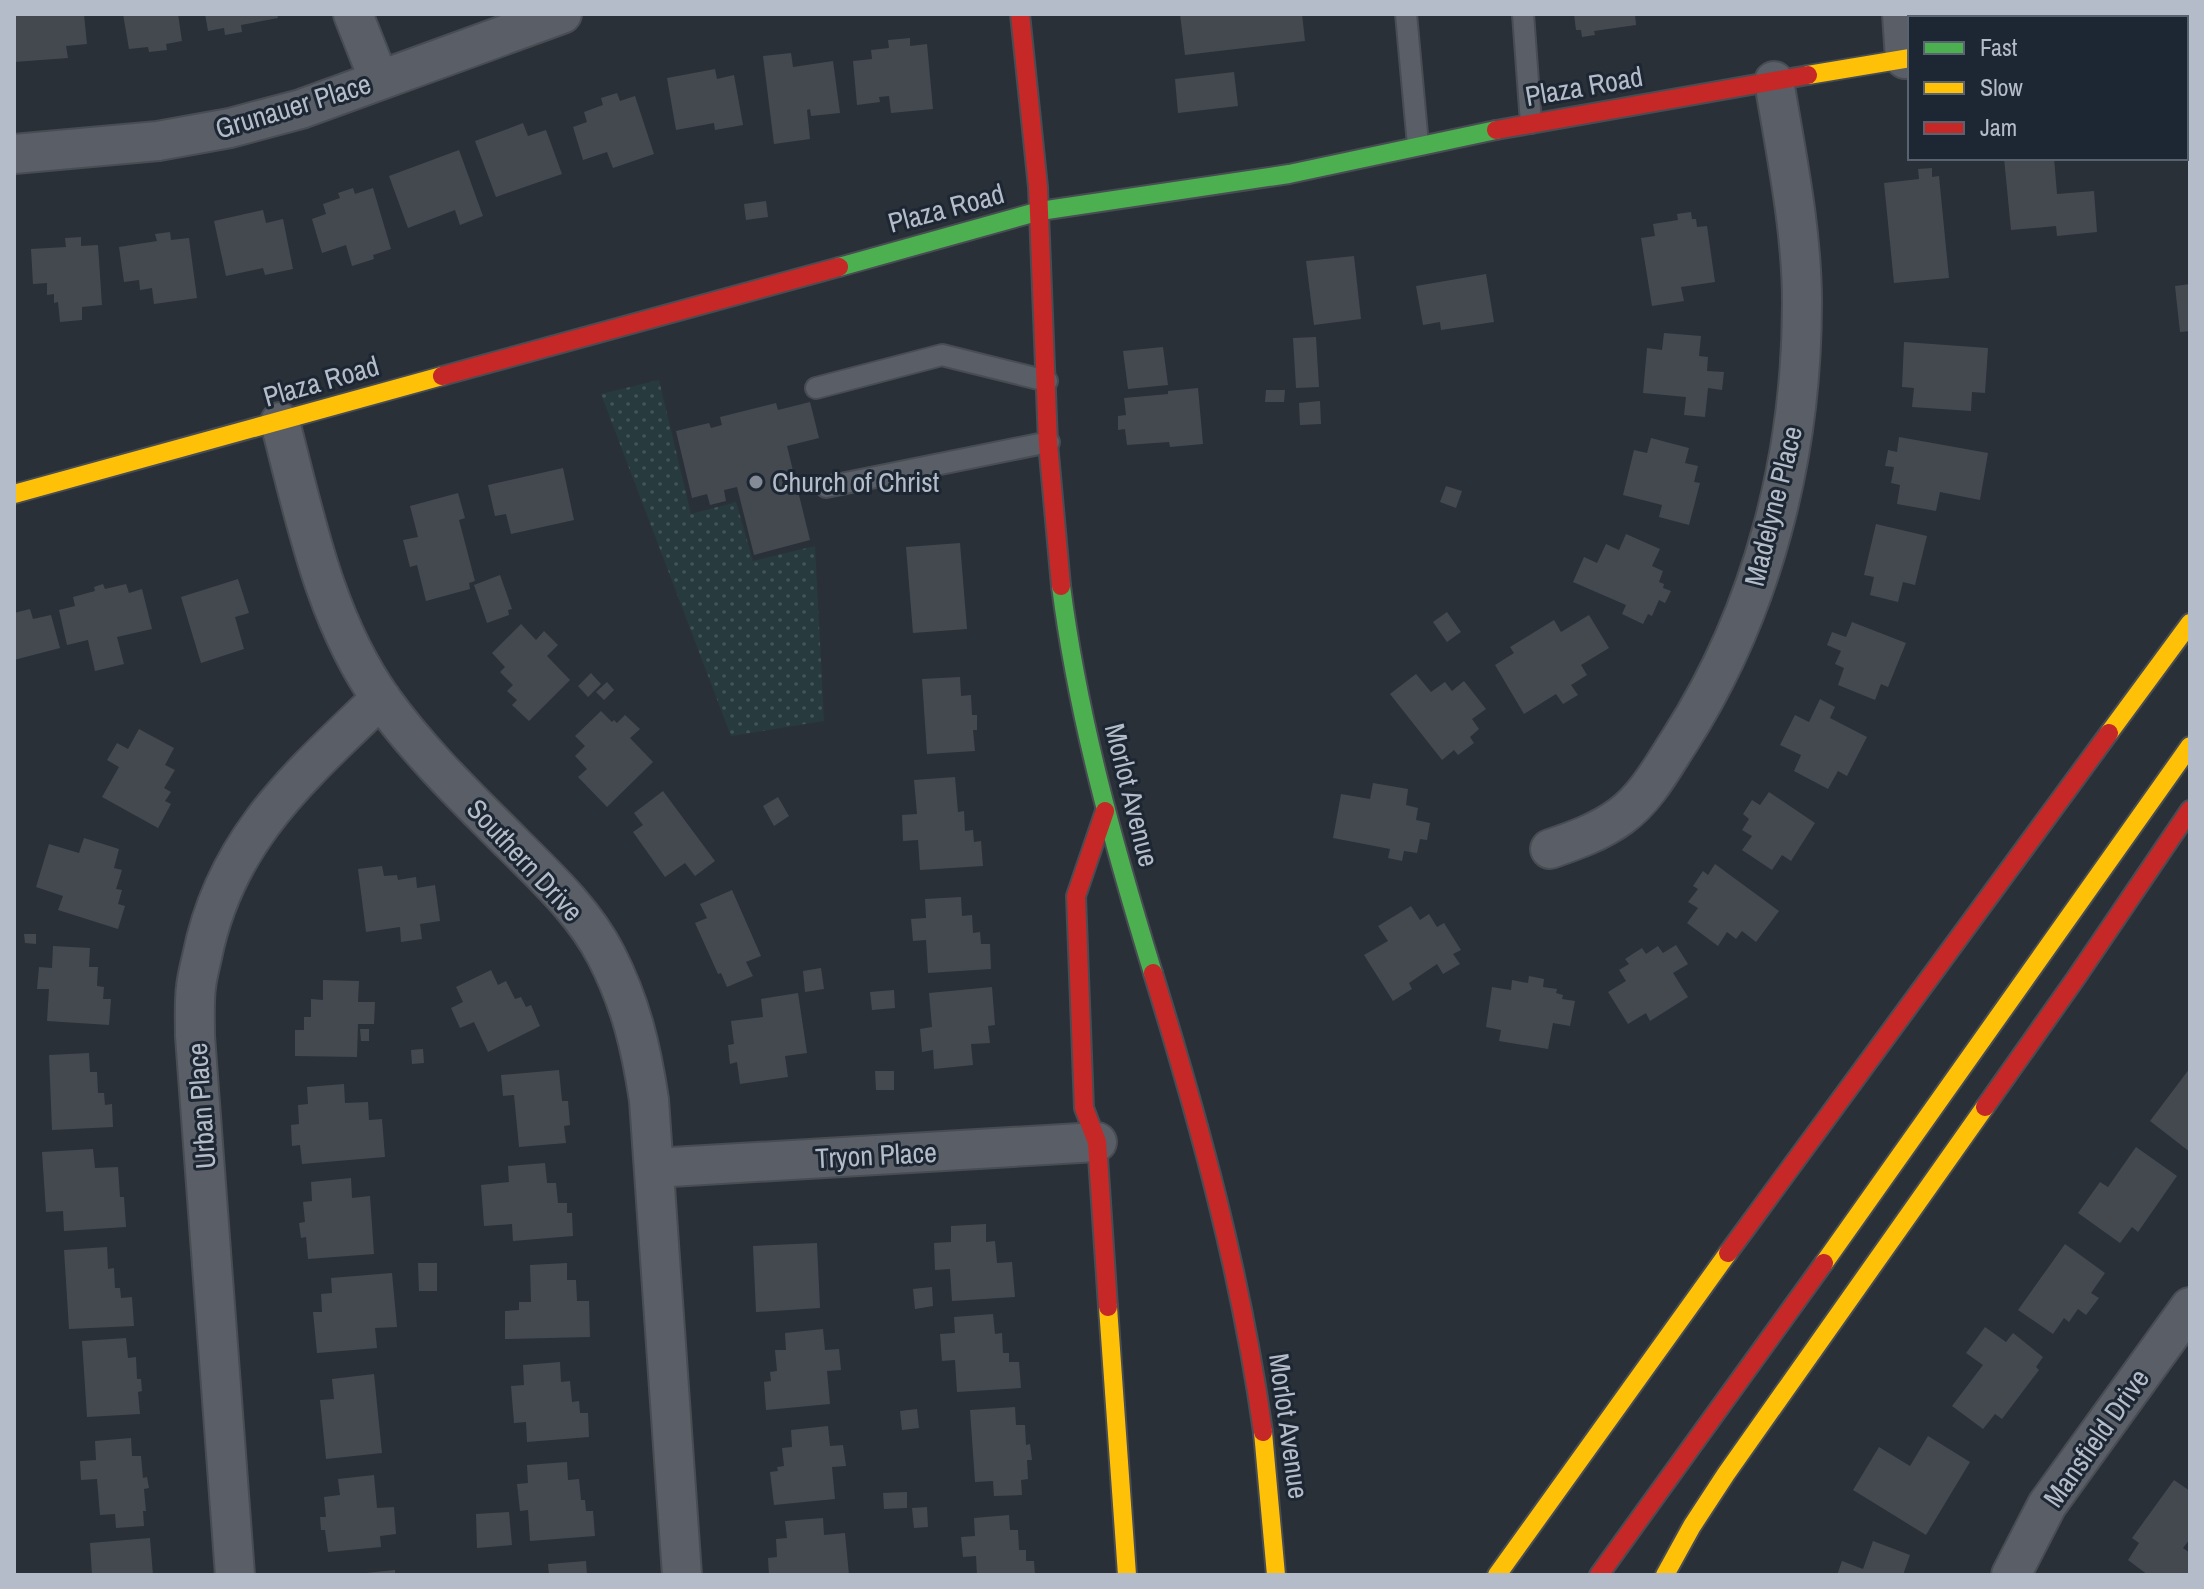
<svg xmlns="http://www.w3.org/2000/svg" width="2204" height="1589" font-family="'Archivo Narrow',sans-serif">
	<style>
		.grass { fill: url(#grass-dots) }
		.building { fill: #444950 }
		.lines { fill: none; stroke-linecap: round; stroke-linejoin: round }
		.lane-casing { stroke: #484c53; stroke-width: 24 }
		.street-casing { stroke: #484c53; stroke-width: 42 }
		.fast-casing { stroke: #484c53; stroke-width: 22 }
		.slow-casing { stroke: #484c53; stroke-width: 22 }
		.jam-casing { stroke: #484c53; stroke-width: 22 }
		.lane { stroke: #5a5e66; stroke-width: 20 }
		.street { stroke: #5a5e66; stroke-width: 38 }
		.fast { stroke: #4caf50; stroke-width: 18 }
		.slow { stroke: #ffc107; stroke-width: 18 }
		.jam { stroke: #c62828; stroke-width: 18 }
		.poi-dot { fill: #848b96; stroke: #1d2633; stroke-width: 3 }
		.labels { text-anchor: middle; stroke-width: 6; stroke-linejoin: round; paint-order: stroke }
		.street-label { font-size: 28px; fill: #b4bcc9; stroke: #1d2633 }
		.poi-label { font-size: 28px; fill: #b4bcc9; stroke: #1d2633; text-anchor: start }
	</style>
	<defs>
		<pattern id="grass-dots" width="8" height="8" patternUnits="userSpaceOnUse" patternTransform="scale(2)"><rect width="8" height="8" fill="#273a3e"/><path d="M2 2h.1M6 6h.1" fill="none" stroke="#445559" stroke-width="1.8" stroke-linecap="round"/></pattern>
	</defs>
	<rect width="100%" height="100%" fill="#2a3038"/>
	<path class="grass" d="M659 380 691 514 736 502 753 561 815 546 824 721 731 736 601 394Z"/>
	<path class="building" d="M14 14H84L87 44 66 46 68 58 14 62Z
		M123 14H178L182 41 166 44 167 50 149 52 148 47 129 49Z
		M205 14H277L278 18 241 25 242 32 225 35 224 28 208 31Z
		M1180 14H1302L1305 41 1185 55Z
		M1574 14H1635L1636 25 1594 31 1595 35 1582 37 1581 30H1576Z
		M910 38V46L927 44 933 109 891 113 889 96 879 97 880 102 857 105 853 61 872 59 871 50 889 48 888 40Z
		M791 53 793 67 833 61 840 113 811 116 810 109 807 110 810 139 774 144 763 56Z
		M715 69 717 79 734 75 743 125 715 130 714 123 676 130 667 78Z
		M1234 72 1238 106 1178 113 1175 79Z
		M617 93 620 101 635 96 654 154 613 168 607 152 583 160 573 127 587 122 584 112 603 105 601 98Z
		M523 123 528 136 546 130 562 174 496 197 475 141Z
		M459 150 483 216 460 225 455 210 408 228 389 176Z
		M2004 158H2054L2057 194 2094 191 2097 232 2057 236 2056 226 2011 230Z
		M1932 168V177L1939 176 1949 278 1894 283 1884 183 1919 179 1918 169Z
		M353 188 355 194 373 188 391 249 373 255 374 259 352 266 346 245 322 253 312 219 326 214 323 204 340 198 338 193Z
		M766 201 768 217 746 220 744 204Z
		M263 210 266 223 283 219 293 269 265 275 263 268 226 276 214 221Z
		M1691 212 1692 219H1696L1697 227 1707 226 1715 282 1681 287 1684 301 1652 306 1641 238 1655 236 1653 224 1678 220 1677 214Z
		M170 232 171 240 189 238 197 298 154 304 152 288 140 290 139 280 124 282 119 247 157 241 155 234Z
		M81 237V246L98 245 102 305 82 307V320L60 322 58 302 54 303V294L47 295V283L33 284 31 249 66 247 65 238Z
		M1354 256 1361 319 1314 325 1306 261Z
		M1486 274 1494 322 1441 330 1440 322 1423 325 1416 286Z
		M2190 284V331L2180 332 2175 286Z
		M1664 333 1701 336 1699 356 1708 357 1707 371 1724 372 1722 390 1708 388 1705 417 1684 415 1686 397 1643 393 1647 348 1662 350Z
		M1316 337 1319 387 1296 388 1293 338Z
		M1904 342 1988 348 1985 393 1972 392 1971 411 1912 407 1914 388 1902 387Z
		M1163 347 1168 385 1128 389 1123 351Z
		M1198 388 1203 444 1170 447 1169 442 1127 445 1125 429 1118 430V416L1126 415 1124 398 1168 394V391Z
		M1266 390H1285L1284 402H1265Z
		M1320 401 1321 424 1300 425 1299 403Z
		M810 402 819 438 787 446 810 540 754 555 737 487 724 490 726 501 710 505 707 494 692 498 676 431 709 423 711 428 722 425 720 417 776 403 778 410Z
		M1899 437 1988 453 1980 500 1940 492 1936 511 1897 504 1900 485 1891 483 1894 467 1885 466 1888 450 1897 452Z
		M1651 438 1689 448 1685 463 1698 466 1694 482 1700 483 1689 525 1659 517 1662 505 1623 495 1634 450 1647 453Z
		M563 468 574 520 511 534 506 514 495 516 488 485Z
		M1446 486 1462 491 1456 508 1440 502Z
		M458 493 465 518 459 520 475 581 469 583 470 589 426 601 417 565 410 567 403 540 418 537 410 506Z
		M1876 524 1927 536 1915 585 1903 582 1898 602 1870 595 1874 577 1864 575Z
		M1626 534 1660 549 1652 566 1663 571 1659 582 1664 584 1663 588 1671 591 1665 603 1659 600 1652 616 1648 614 1643 624 1622 614 1626 605 1573 582 1584 557 1597 563 1606 544 1619 550Z
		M960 543 967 629 913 633 906 547Z
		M500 575 512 609 508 610 509 615 487 623 474 585Z
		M238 579 249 613 235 617 244 649 201 663 181 597Z
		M103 584 105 589 126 584 129 593 142 589 152 629 117 637 124 664 95 671 88 640 67 645 59 610 75 606 73 597 95 591 94 587Z
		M30 609 33 619 51 615 60 648 14 660V613Z
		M1447 612 1461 632 1447 642 1433 622Z
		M1589 615 1609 648 1581 665 1587 675 1571 685 1578 695 1563 704 1556 694 1524 714 1495 665 1514 653 1510 647 1554 620 1561 632Z
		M1852 622 1906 643 1888 687 1881 684 1875 700 1838 685 1844 668 1835 664 1841 651 1827 645 1832 632 1846 637Z
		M521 624 536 640 544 631 558 645 547 656 570 680 529 721 512 705 517 700 507 691 513 685 500 672 505 667 492 653Z
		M591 673 601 684 588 697 578 686Z
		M1416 674 1431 692 1445 682 1452 691 1464 681 1486 709 1472 719 1479 729 1470 737 1474 743 1458 755 1454 750 1442 760 1390 694Z
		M960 677 961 696 971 695 972 715H977V730H973L975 751 927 754 922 679Z
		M607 682 614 690 604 700 596 692Z
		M1820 699 1835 707 1830 718 1867 737 1847 776 1838 771 1828 789 1794 771 1801 755 1780 745 1795 715 1809 722Z
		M601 711 612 722 614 720 617 723 625 715 640 729 630 738 653 762 607 807 578 777 587 769 575 756 585 746 575 736Z
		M139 729 174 748 165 765 175 770 164 788 171 792 165 801 171 804 158 828 102 797 119 767 107 760 117 743 128 749Z
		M955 777 958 812 964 811 965 831 973 830 974 842 981 841 983 866 920 870 918 840 903 841 902 815 917 814 914 780Z
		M1373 783 1408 789 1406 805 1418 808 1416 820 1430 823 1427 840 1420 839 1417 853 1404 851 1402 861 1388 858 1390 849 1333 838 1341 794 1370 799Z
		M663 791 715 861 695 876 685 863 665 877 633 832 643 825 634 813Z
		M1769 792 1815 823 1791 861 1782 855 1772 870 1742 850 1752 836 1742 830 1749 819 1743 814 1752 800 1760 805Z
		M778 797 789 816 774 826 763 806Z
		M84 838 119 849 114 868 122 870 116 889 122 890 118 904 125 906 118 929 58 910 63 896 36 887 49 844 79 853Z
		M1715 864 1779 911 1756 942 1742 931 1736 939 1727 932 1718 946 1687 923 1698 908 1688 902 1698 889 1693 886 1703 871 1708 875Z
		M382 866 384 876 397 875 398 880 416 877 417 888 435 885 440 921 420 924 422 939 401 942 400 927 366 932 358 869Z
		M732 890 761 956 746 962 753 976 727 987 721 973 718 974 695 923 707 918 700 904Z
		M961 897 962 916 972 915 973 933 980 932 981 944H990L991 969 928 973 926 940 913 941 911 919 926 918 925 899Z
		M1411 906 1420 920 1429 914 1437 927 1444 923 1461 950 1453 954 1460 964 1443 974 1437 964 1409 983 1412 989 1393 1001 1364 955 1388 941 1378 926Z
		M24 934H36V944L25 943Z
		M1676 945 1688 964 1673 973 1688 997 1650 1021 1646 1013 1628 1024 1608 992 1626 981 1619 970 1629 964 1625 959 1642 948 1646 954 1658 946 1663 953Z
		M53 946 90 948 89 967H98L97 986 104 987 103 999H111L109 1025 47 1021 49 989H37L39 967 52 968Z
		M821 968 824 989 805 992 803 971Z
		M491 970 498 985 506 981 515 999 521 997 526 1007 531 1005 540 1026 488 1052 474 1022 460 1028 451 1008 463 1002 456 987Z
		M1529 976 1544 979 1543 987 1557 989 1556 993 1563 995 1562 999 1575 1001 1570 1026 1553 1023 1548 1049 1499 1041 1501 1030 1486 1027 1492 987 1511 990 1512 980 1528 983Z
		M323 980 359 981 358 1002H375L374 1024H358L357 1057 295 1056V1030H304V1017H311V999L323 1000Z
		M992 987 995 1025 988 1026 990 1043 971 1044 973 1065 934 1069 933 1050 922 1052 920 1029 932 1027 929 993Z
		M894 990 895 1008 872 1010 870 992Z
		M798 993 807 1053 785 1056 788 1077 740 1084 737 1062 730 1064 728 1045 734 1044 731 1021 763 1017 761 999Z
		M360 1029H369V1041H361Z
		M423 1049 424 1063 412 1064 411 1050Z
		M89 1053 90 1072H97L98 1093H104L105 1105 112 1104 113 1127 52 1130 49 1055Z
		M2190 1068V1152L2150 1121Z
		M559 1070 562 1101H568L570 1125 564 1126 566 1143 519 1147 514 1095 503 1096 501 1075Z
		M875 1071H894V1090H876Z
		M344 1084 345 1103 368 1102 369 1120 382 1119 385 1157 302 1164 300 1145 292 1146 291 1125 299 1124 298 1105 308 1104 307 1087Z
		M2136 1147 2177 1176 2138 1232 2132 1227 2120 1243 2078 1213 2100 1182 2108 1187Z
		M93 1149 95 1168 118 1167 120 1197H124L126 1227 64 1231 63 1211 46 1212 42 1152Z
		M545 1163 547 1183H556L558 1203H567V1213H572L573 1236 513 1241 512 1224 484 1226 481 1185 509 1182 508 1166Z
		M351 1178 352 1198 370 1196 374 1254 308 1259 306 1237 301 1238 299 1223 305 1222 303 1202 312 1201 311 1182Z
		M986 1224V1242L995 1241 997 1263 1012 1262 1015 1297 952 1301 950 1269 935 1270 934 1243 951 1242V1226Z
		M817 1243 820 1308 756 1312 753 1246Z
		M2065 1244 2105 1273 2091 1293 2099 1298 2086 1315 2078 1309 2069 1322 2064 1318 2053 1334 2018 1310Z
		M107 1247 108 1269 114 1268 115 1288H120L121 1298 132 1297 134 1326 69 1329 64 1250Z
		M418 1263H437V1291H419Z
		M567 1263V1280H576L577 1301H589L590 1337 505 1339V1311L519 1310V1302H531L530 1265Z
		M392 1273 397 1327 375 1328 377 1348 317 1353 313 1312H322L321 1294 332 1293 331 1278Z
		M932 1287 933 1306 915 1309 913 1289Z
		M993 1314 995 1334 1002 1333 1003 1353H1009V1362H1019L1021 1388 957 1392 955 1360 942 1361 940 1334 955 1333 954 1317Z
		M1985 1327 2006 1342 2013 1333 2043 1357 2036 1367 2039 1370 2002 1419 1995 1414 1983 1429 1952 1406 1983 1365 1966 1353Z
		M823 1329 825 1350 839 1349 841 1370 827 1371 830 1404 766 1410 764 1382 771 1381 770 1372 777 1371 775 1350H786L785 1333Z
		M126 1338 128 1358 136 1357 137 1379H141L142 1391 138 1392 140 1414 87 1417 82 1341Z
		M560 1362 561 1382 570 1381 572 1402 579 1401 580 1413H588L589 1437 527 1442 526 1422 514 1423 511 1386 524 1385 523 1365Z
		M374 1374 382 1453 326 1459 320 1400 334 1399 332 1379Z
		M1015 1407 1016 1425H1025L1026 1445 1030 1444 1032 1460H1027L1028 1479 1021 1480 1022 1495 994 1496 993 1481 975 1482 970 1410Z
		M917 1409 919 1428 902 1430 900 1411Z
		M828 1426 830 1446 843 1445 846 1466 832 1467 835 1499 774 1505 770 1472 778 1471 777 1467 784 1466 782 1448 792 1447 791 1430Z
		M1928 1436 1970 1462 1926 1535 1853 1490 1879 1447 1910 1466Z
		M131 1438 132 1456H141L143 1478 147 1477 149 1488 144 1489 146 1511H143L144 1526 116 1528 115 1514 100 1515 97 1479 81 1480 80 1461 96 1460 95 1441Z
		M567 1462 568 1480 579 1479 581 1500H585L586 1511H593L595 1536 530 1541 528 1510 520 1511 517 1484 528 1483 527 1465Z
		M374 1475 377 1508 394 1507 396 1534 380 1536 381 1547 328 1552 325 1530H321L320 1517H326L324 1497 340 1495 338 1479Z
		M2174 1480 2190 1491V1539L2183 1548 2190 1553V1575H2148L2128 1560 2139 1543 2132 1538Z
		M907 1492V1508L884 1509 883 1493Z
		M927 1507 928 1527 914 1528 912 1508Z
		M509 1512 512 1545 477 1548 476 1514Z
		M1009 1515 1010 1530H1018L1019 1550H1026V1561H1034L1035 1575H977L976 1556 963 1557 961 1537 975 1536 974 1518Z
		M823 1518 824 1535 845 1533 849 1575H769L768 1558 777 1557 776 1539 787 1538 785 1521Z
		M150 1538 153 1575H92L90 1543Z
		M1873 1541 1910 1555 1903 1575H1837L1842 1561 1863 1569Z
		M586 1561 587 1575H549L548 1564Z
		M395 1570V1575H366V1573Z"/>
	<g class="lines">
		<defs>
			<path id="lane" d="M1406 14 1418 145
				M1523 14 1531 123
				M2186 67 2190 78
				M816 388 942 355 1047 381
				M826 487 1049 442"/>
			<path id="street" d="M353 14 379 80
				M1902 14 1905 59
				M14 154 158 141 230 128 301 109 562 14
				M280 422C305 517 324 618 382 700 420 753 467 798 513 844 547 878 584 912 606 955 631 1004 641 1047 649 1100L682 1575
				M1550 849C1576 840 1599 832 1621 816 1647 797 1663 766 1680 740 1763 610 1802 456 1802 303 1802 229 1786 154 1774 81
				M654 1168 1097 1142
				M235 1575 195 1036C195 1020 194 1003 196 987 197 977 200 966 202 957 225 840 299 777 381 698
				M2011 1575 2047 1505 2190 1307"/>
			<path id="fast" d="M2176 18 2190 16
				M839 267 1040 211 1289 174 1496 130
				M1061 586C1078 718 1114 846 1153 973"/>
			<path id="slow" d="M1808 75 1910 58
				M14 494 442 376
				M2109 733 2190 623
				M1824 1263 2190 746
				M1108 1307 1127 1575
				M1263 1432 1276 1575
				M1497 1575 1728 1253
				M1665 1575 1692 1526 1726 1474 1985 1107"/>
			<path id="jam" d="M1020 14 1038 187 1048 443 1061 586
				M1496 130 1808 75
				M442 376 839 267
				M1105 811 1076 896 1084 1108 1097 1142 1108 1307
				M1153 973C1200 1125 1241 1274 1263 1432
				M1985 1107 2076 978 2190 810
				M1728 1253 2109 733
				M1599 1575 1824 1263"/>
		</defs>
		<use href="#lane" class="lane-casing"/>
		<use href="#street" class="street-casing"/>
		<use href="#fast" class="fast-casing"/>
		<use href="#slow" class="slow-casing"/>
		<use href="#jam" class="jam-casing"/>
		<use href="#lane" class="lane"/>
		<use href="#street" class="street"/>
		<use href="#fast" class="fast"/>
		<use href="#slow" class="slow"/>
		<use href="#jam" class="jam"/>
	</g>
	<circle class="poi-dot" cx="756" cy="482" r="8"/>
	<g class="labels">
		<g class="street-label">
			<text transform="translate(1584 86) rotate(-10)" y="10">Plaza Road</text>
			<text transform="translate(293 106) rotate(-17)" y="10">Grunauer Place</text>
			<text transform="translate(946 208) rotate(-15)" y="10">Plaza Road</text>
			<text transform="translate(321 381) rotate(-16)" y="10">Plaza Road</text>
			<text transform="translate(1773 506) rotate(-76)" y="10">Madelyne Place</text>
			<text transform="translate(1132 795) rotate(76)" y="10">Morlot Avenue</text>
			<text transform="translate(525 860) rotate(47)" y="10">Southern Drive</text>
			<text transform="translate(201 1106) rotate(-94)" y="10">Urban Place</text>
			<text transform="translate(876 1155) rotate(-3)" y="10">Tryon Place</text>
			<text transform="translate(1289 1426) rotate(82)" y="10">Morlot Avenue</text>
			<text transform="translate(2096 1438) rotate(-55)" y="10">Mansfield Drive</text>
		</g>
		<g class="poi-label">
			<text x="772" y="492">Church of Christ</text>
		</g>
	</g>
	<rect width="2204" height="1589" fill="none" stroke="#b4bcc9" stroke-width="32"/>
	<rect x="1908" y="16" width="280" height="144" fill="#1d2633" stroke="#59626f" stroke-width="2"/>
	<rect x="1924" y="42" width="40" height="12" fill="#4caf50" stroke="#59626f" stroke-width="2"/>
	<text x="1980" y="56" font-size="24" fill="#b4bcc9">Fast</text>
	<rect x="1924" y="82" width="40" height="12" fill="#ffc107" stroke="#59626f" stroke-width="2"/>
	<text x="1980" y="96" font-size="24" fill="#b4bcc9">Slow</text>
	<rect x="1924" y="122" width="40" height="12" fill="#c62828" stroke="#59626f" stroke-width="2"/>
	<text x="1980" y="136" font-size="24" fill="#b4bcc9">Jam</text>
</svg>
